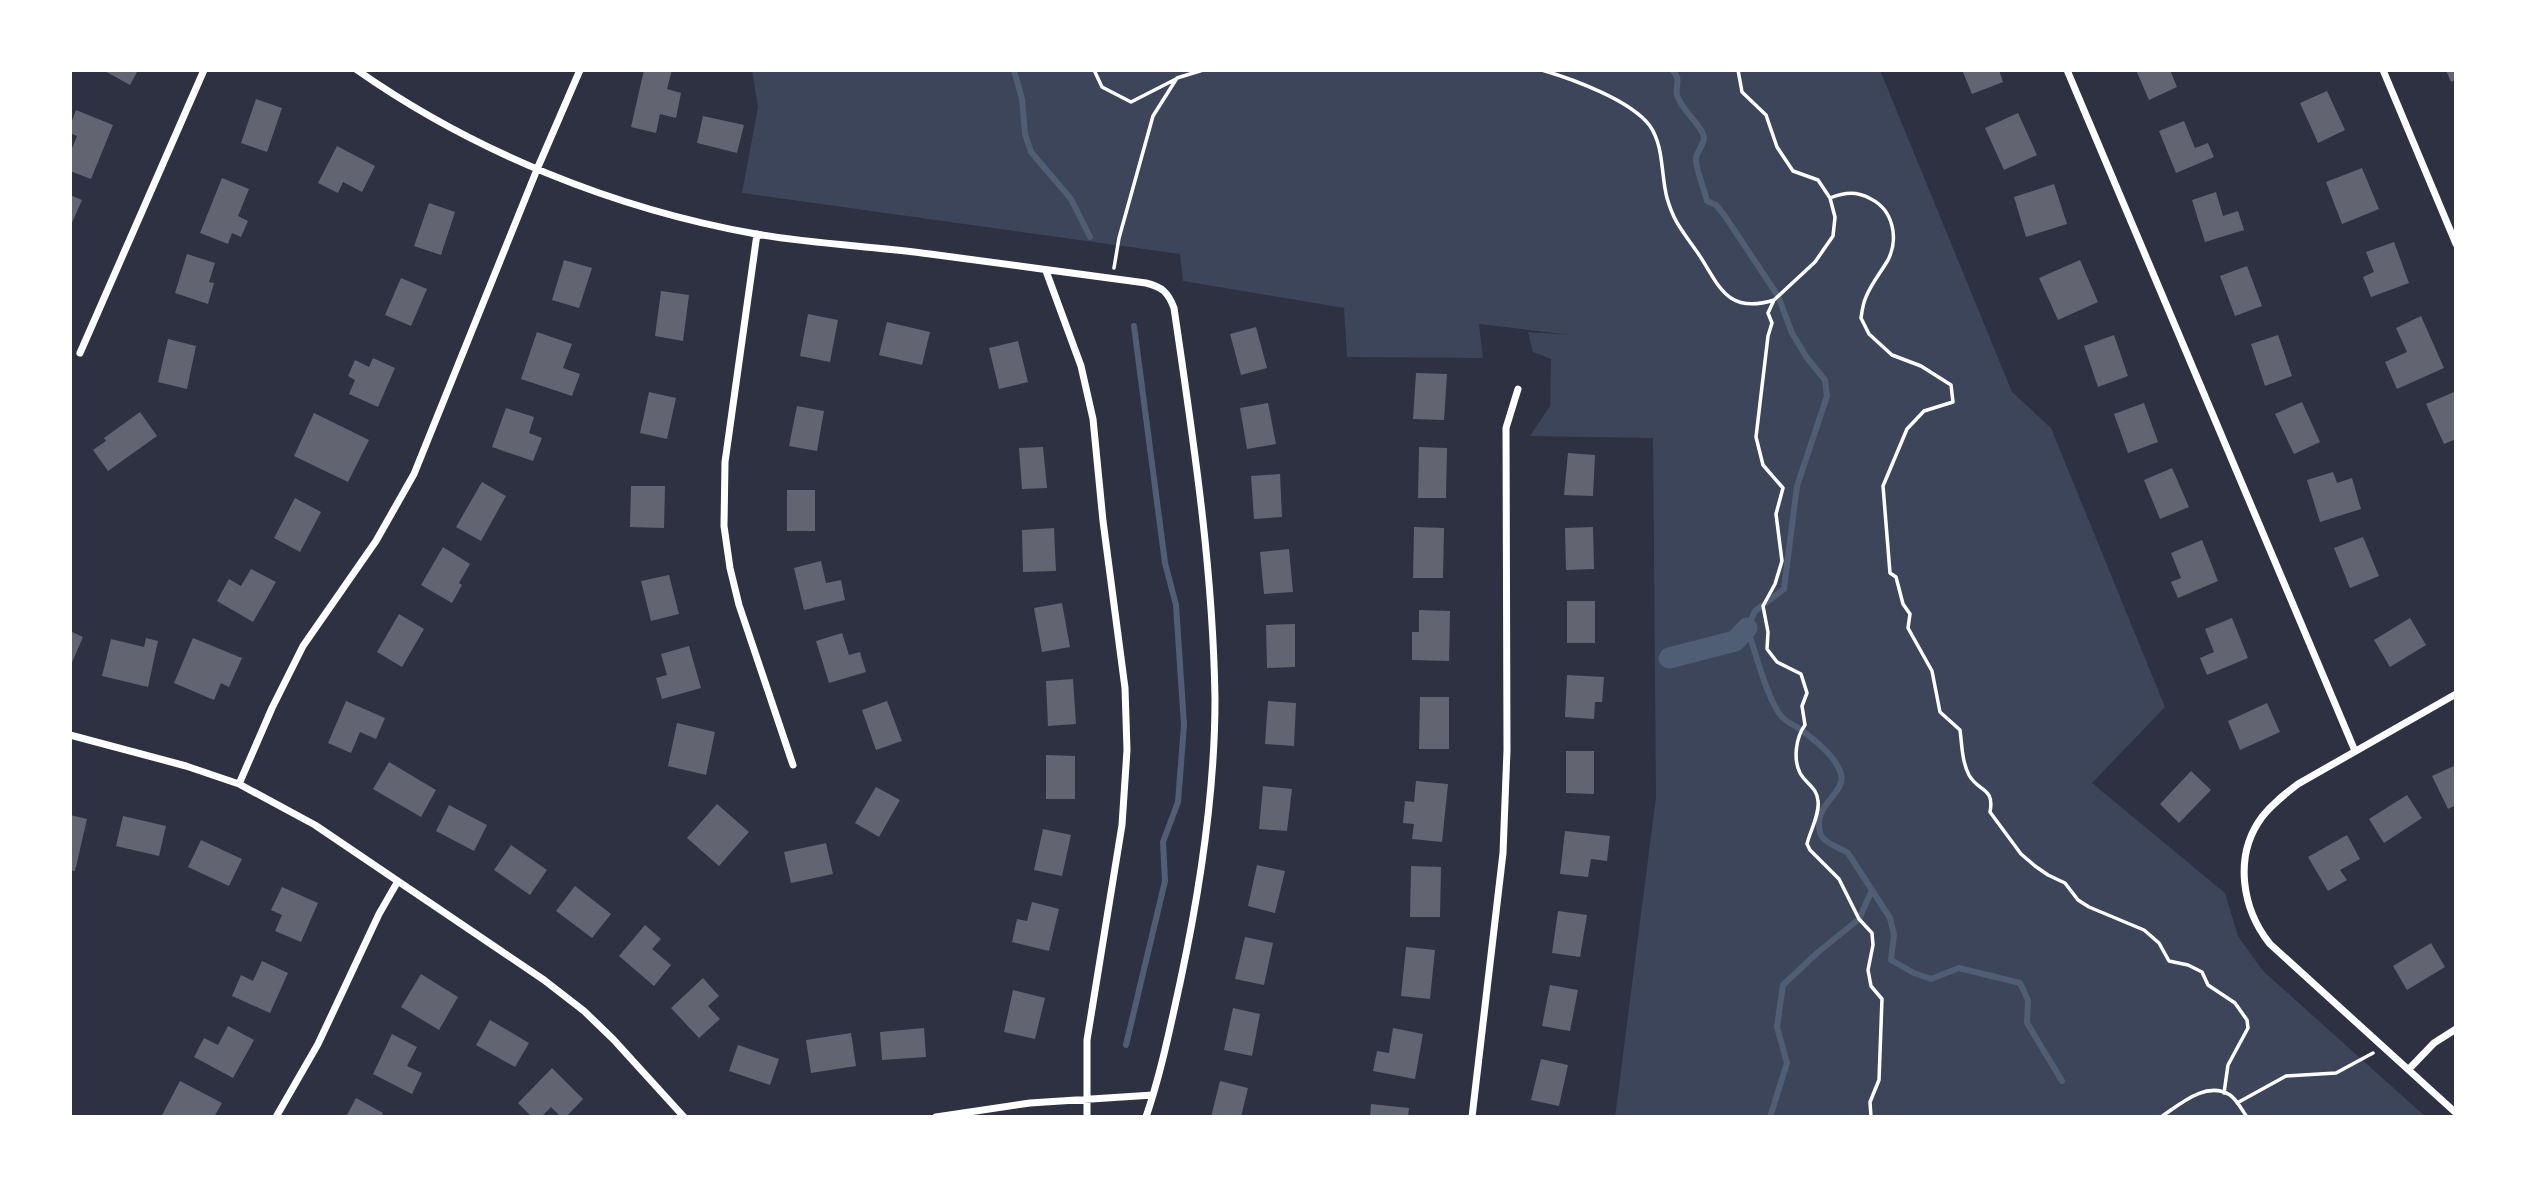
<svg xmlns="http://www.w3.org/2000/svg" width="2526" height="1187" font-family="Manrope,sans-serif">
	<style>
		.green { fill: #3c4559 }
		.lines { fill: none; stroke-linecap: round; stroke-linejoin: round }
		.stream { stroke: #4f5d75; stroke-width: 6 }
		.canal { stroke: #4f5d75; stroke-width: 21 }
		.building { fill: #626471 }
		.path { stroke: #fff; stroke-width: 3.5 }
		.minor { stroke: #fff; stroke-width: 7 }
	</style>
	<rect width="100%" height="100%" fill="#2d3142"/>
	<path class="green" d="M752 70H1880L2012 392 2051 428 2165 707 2092 783 2225 893 2238 936 2263 971 2426 1117H1615L1656 797 1653 438 1530 436 1550 406 1551 359 1533 352 1528 332 1571 335 1479 324 1483 358 1347 357 1344 308 1183 281 1180 254 742 193 758 107Z"/>
	<g class="lines">
		<path class="stream" d="M1014 70 1022 99 1025 134 1031 152 1071 199 1090 237
			M1672 70C1682 79 1675 85 1677 95 1681 110 1702 125 1704 137 1704 145 1697 151 1696 158 1695 167 1705 191 1707 201L1716 205 1725 216 1778 296 1792 333 1807 358 1825 380 1827 396 1797 486 1784 589 1755 611 1747 628C1755 650 1768 703 1783 718 1788 723 1796 726 1801 730 1815 740 1836 756 1841 774 1846 792 1817 803 1819 826 1820 832 1820 836 1825 840 1831 846 1841 848 1848 853L1890 918 1894 935 1891 960 1914 973 1931 979 1959 968 2020 983 2028 1000 2027 1023 2062 1081
			M1126 1045 1165 881 1163 842 1178 802 1184 725 1176 605 1165 563 1134 326
			M1770 1117 1787 1063 1777 1027 1783 985 1817 953 1859 919 1872 890"/>
		<path class="canal" d="M1669 658 1735 641 1747 628"/>
	</g>
	<path class="building" d="M103 70H138L130 85Z
		M644 70H672L667 89 681 93 676 118 660 114 656 133 631 127Z
		M1962 70H1999L2003 82 1972 94Z
		M2136 70H2170L2177 87 2149 100Z
		M2446 70H2456V80L2451 82Z
		M2327 91 2345 130 2318 143 2300 103Z
		M256 99 282 108 267 152 241 143Z
		M76 110 113 125 91 179 70 171V153L77 136 70 133V126Z
		M2018 113 2037 155 2004 170 1985 128Z
		M703 116 744 125 737 153 697 143Z
		M2184 121 2195 148 2208 143 2214 157 2176 173 2159 131Z
		M337 146 375 166 362 192 343 182 338 193 318 183Z
		M2362 168 2379 209 2342 224 2326 182Z
		M222 178 249 189 238 216 248 221 241 237 232 233 228 244 200 233Z
		M2054 184 2067 224 2026 237 2014 197Z
		M2216 192 2223 216 2238 211 2244 230 2205 242 2192 200Z
		M70 195 82 200 70 227Z
		M429 203 455 212 441 255 414 246Z
		M2394 242 2409 283 2371 297 2363 277 2374 272 2366 252Z
		M187 254 215 263 209 282 214 283 208 304 175 293Z
		M564 260 592 268 579 308 552 300Z
		M2080 260 2098 302 2058 320 2039 278Z
		M2247 266 2262 306 2235 316 2220 276Z
		M401 278 427 289 411 326 385 315Z
		M661 291 689 295 683 341 655 336Z
		M808 314 838 320 830 362 800 356Z
		M2421 316 2444 368 2397 389 2385 362 2407 352 2396 328Z
		M887 322 930 332 922 365 879 355Z
		M1256 327 1267 368 1241 375 1230 334Z
		M537 332 572 344 563 368 580 374 572 396 521 379Z
		M2114 335 2128 376 2098 387 2084 346Z
		M2278 335 2292 376 2265 386 2251 344Z
		M168 339 196 346 187 389 158 382Z
		M1018 341 1028 382 999 389 989 348Z
		M373 358 395 368 378 407 349 394 355 380 348 376 355 360 369 367Z
		M1416 373 1447 374 1444 420 1413 419Z
		M649 392 676 398 667 439 640 433Z
		M2454 392 2456 397V439L2444 444 2426 404Z
		M2302 402 2320 442 2294 454 2275 414Z
		M1268 403 1276 444 1247 449 1240 408Z
		M2144 403 2158 442 2128 453 2114 414Z
		M797 406 824 411 817 451 789 446Z
		M506 408 534 417 529 433 542 438 533 461 492 447Z
		M140 412 157 436 108 471 93 450 106 441 104 438Z
		M314 413 369 440 348 482 294 456Z
		M1043 447 1047 488 1022 489 1019 448Z
		M1419 447 1447 448 1446 498H1418Z
		M1568 453 1595 455 1593 496 1564 495Z
		M2172 468 2189 507 2160 519 2144 480Z
		M2333 472 2337 483 2352 478 2361 509 2320 522 2307 480Z
		M1280 474 1282 517 1254 519 1251 476Z
		M482 482 506 496 481 541 456 527Z
		M631 486H665L664 528 630 527Z
		M787 490H815V531H787Z
		M295 498 321 512 300 552 274 538Z
		M1414 527 1444 528 1443 578H1413Z
		M1593 527 1594 569 1566 570 1565 528Z
		M1054 528 1056 571 1023 572 1022 530Z
		M2363 537 2379 576 2350 588 2334 548Z
		M2202 540 2218 581 2178 598 2171 582 2181 578 2171 553Z
		M443 547 470 564 459 583 462 585 452 603 421 585Z
		M1289 549 1293 592 1264 594 1260 552Z
		M821 561 826 583 841 580 845 600 804 610 794 568Z
		M251 569 276 582 253 622 217 601 229 579 241 586Z
		M669 575 679 614 651 621 641 581Z
		M1567 601H1595V643H1567Z
		M1062 603 1070 647 1042 652 1034 608Z
		M1419 610 1450 611 1449 661 1412 660V632H1419Z
		M399 614 424 629 402 667 377 652Z
		M2232 618 2248 658 2207 675 2200 658 2214 652 2205 629Z
		M2410 618 2426 645 2390 667 2374 640Z
		M1295 624V667L1267 668 1266 625Z
		M70 631 83 637 70 667Z
		M842 633 849 655 860 652 866 672 829 683 816 641Z
		M146 638 158 641 148 687 102 676 111 639 144 647Z
		M193 638 242 658 229 687 221 683 214 700 174 683Z
		M689 646 701 688 662 699 656 678 667 675 661 654Z
		M1567 675 1604 677 1602 702H1595L1594 719 1565 717Z
		M1073 679 1076 724 1048 726 1046 681Z
		M1420 697H1449V749H1419Z
		M346 701 385 718 376 739 360 732 351 753 328 743Z
		M887 701 902 741 876 750 862 710Z
		M1268 701 1296 703 1294 746 1265 744Z
		M2267 703 2280 732 2240 750 2228 721Z
		M677 723 715 732 706 775 668 766Z
		M1566 751H1594V794L1566 793Z
		M1046 755 1075 756V799H1046Z
		M389 762 436 790 421 817 373 789Z
		M2456 765V805L2448 809 2432 776Z
		M2191 771 2211 790 2179 823 2160 804Z
		M1416 781 1448 784 1442 842 1412 839 1414 824 1403 823 1405 801 1414 802Z
		M1263 786 1292 789 1287 831 1259 829Z
		M876 787 900 800 879 837 855 823Z
		M2407 795 2422 818 2384 843 2369 819Z
		M717 804 749 832 719 866 687 838Z
		M449 805 487 825 474 851 436 831Z
		M70 815 87 819 75 871 70 870Z
		M123 816 166 826 159 856 116 846Z
		M1043 829 1071 835 1062 876 1034 870Z
		M1565 831 1610 836 1607 861 1591 859 1588 877 1560 874Z
		M2347 835 2360 859 2340 870 2347 880 2328 891 2308 857Z
		M201 840 242 859 229 886 188 867Z
		M826 843 833 874 791 883 784 852Z
		M511 845 547 870 530 895 494 870Z
		M1257 865 1285 871 1275 913 1248 906Z
		M1411 866 1441 867 1440 917H1410Z
		M575 886 611 914 592 938 556 911Z
		M282 887 318 903 301 942 275 931 282 915 271 910Z
		M1032 902 1059 909 1049 951 1012 942 1017 919 1027 921Z
		M1558 911 1587 915 1580 957 1552 953Z
		M645 925 661 939 652 949 671 965 654 986 619 956Z
		M1245 937 1273 943 1264 985 1235 979Z
		M2431 943 2445 967 2407 990 2393 966Z
		M1406 947 1435 950 1430 999 1401 996Z
		M262 961 288 973 270 1013 232 996 241 975 253 981Z
		M421 974 458 997 439 1030 401 1007Z
		M703 978 719 996 708 1006 720 1019 699 1038 671 1008Z
		M1550 985 1578 990 1570 1031 1542 1026Z
		M1013 990 1045 998 1035 1039 1004 1032Z
		M1233 1008 1260 1014 1252 1056 1224 1050Z
		M490 1020 529 1043 515 1067 476 1045Z
		M228 1026 254 1040 233 1078 194 1057 204 1038 218 1045Z
		M924 1028 926 1057 882 1060 880 1032Z
		M1393 1028 1423 1034 1415 1079 1373 1071 1377 1051 1389 1053Z
		M851 1033 856 1066 811 1073 806 1040Z
		M392 1034 417 1047 407 1066 422 1073 412 1094 373 1074Z
		M738 1045 779 1059 770 1085 729 1071Z
		M1541 1059 1568 1065 1559 1106 1531 1100Z
		M552 1068 583 1099 566 1117H561L551 1107 541 1117H532L518 1103Z
		M180 1081 222 1103 214 1117H161Z
		M1220 1081 1248 1088 1241 1117H1211Z
		M356 1098 383 1113 381 1117H346Z
		M1371 1104 1409 1108 1408 1117H1370Z"/>
	<g class="lines">
		<path class="path" d="M1094 70 1102 87 1131 102 1176 79
			M1542 70C1572 79 1631 100 1650 126 1664 146 1661 176 1667 198 1674 222 1681 229 1695 249 1718 280 1723 316 1774 300
			M1738 70 1742 92 1766 115 1777 147 1793 171 1818 180 1830 198 1835 217 1833 236 1815 262 1774 300 1768 313 1772 323 1768 336 1756 437 1763 465 1783 488 1776 514 1782 561 1775 584 1763 606 1768 632 1767 649 1777 662 1801 674 1807 693 1802 706 1805 725C1796 737 1793 759 1800 773 1806 784 1817 787 1818 801 1820 814 1810 831 1807 844L1810 850 1839 879 1859 919 1872 933 1873 945 1868 970 1871 986 1882 999 1879 1080 1870 1102 1871 1117
			M1830 198C1845 192 1857 191 1871 199 1893 210 1899 238 1888 260 1881 272 1871 284 1866 297 1863 303 1862 311 1861 318L1869 334 1892 355 1921 366 1951 385 1953 402 1924 411 1907 429 1883 486 1890 573 1896 577 1903 604 1910 614 1908 628 1932 671 1940 712 1960 730C1962 745 1962 762 1969 775 1978 792 1995 787 1990 812L2021 854 2035 866 2048 875 2065 883 2078 900 2089 907 2144 930 2159 943 2169 961 2188 965 2202 972 2208 985 2235 1003 2247 1020 2248 1028 2228 1065 2224 1093
			M1114 268 1119 238 1153 116 1177 78 1203 70
			M2237 1103 2286 1076 2336 1073 2373 1053
			M2161 1117C2179 1105 2206 1080 2230 1095 2237 1100 2242 1110 2247 1117"/>
		<path class="minor" d="M357 70C474 152 615 209 756 234 813 244 872 246 930 254 1002 263 1074 274 1146 283 1162 287 1168 292 1174 308 1193 438 1213 567 1215 699 1215 794 1200 890 1180 983 1170 1028 1161 1073 1146 1117
			M2067 70 2355 751
			M2383 70 2456 244
			M757 234 725 462 724 526 730 568 739 605 793 765
			M1046 271 1081 366 1093 419 1103 521 1125 688 1127 750 1122 825 1087 1040V1117
			M80 353 204 70
			M2456 694 2298 784C2285 794 2272 804 2262 817 2233 856 2242 909 2270 944L2456 1113
			M70 735 186 766 239 784 315 825 544 980 584 1011 613 1039 684 1117
			M239 784 272 708 303 646 376 541 414 474 538 167 580 70
			M2409 1069 2434 1043 2456 1029
			M276 1117 318 1044 379 914 398 881
			M936 1117 1030 1103 1153 1095
			M1472 1117 1503 853 1507 750 1506 428 1518 389"/>
	</g>
	<rect width="2526" height="1187" fill="none" stroke="#ffffff" stroke-width="144"/>
</svg>
